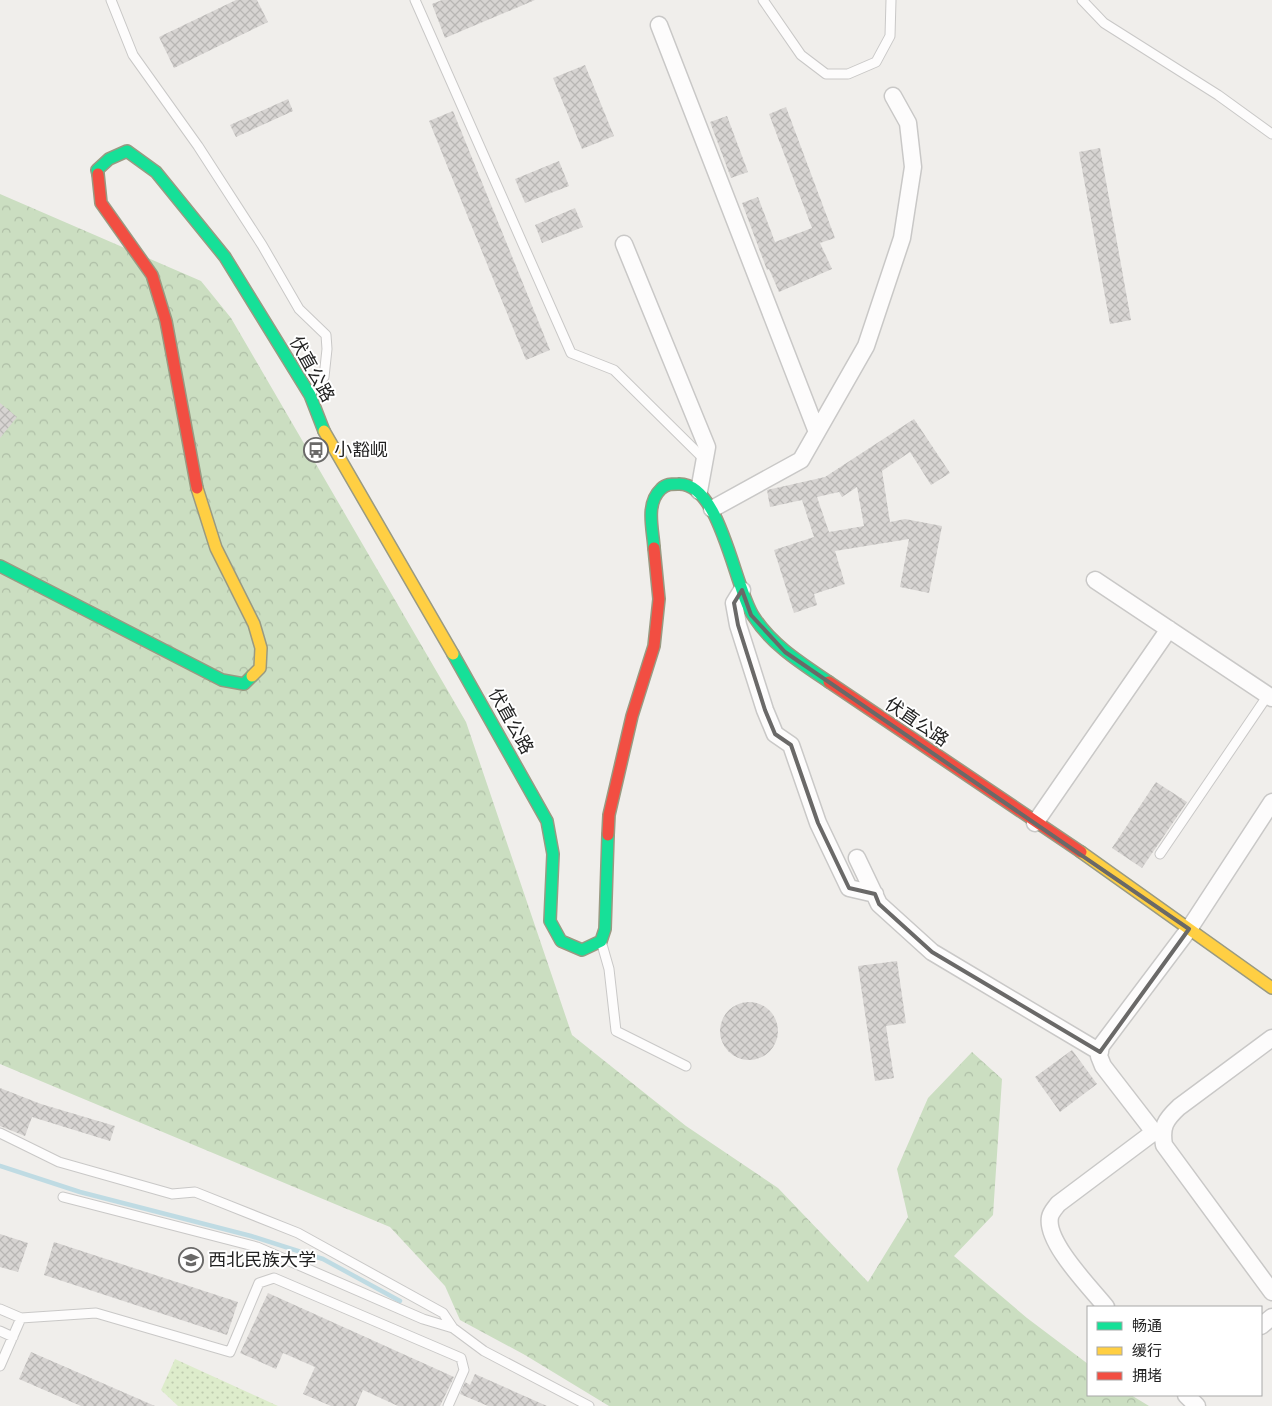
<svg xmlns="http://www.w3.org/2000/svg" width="1272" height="1406" font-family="Ubuntu,'Noto Sans SC',sans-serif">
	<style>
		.grass { fill: url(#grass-dots) }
		.forest { fill: url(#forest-crowns) }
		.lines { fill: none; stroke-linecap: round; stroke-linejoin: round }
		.stream { stroke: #bfdbe3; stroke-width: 4.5 }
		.building { fill: url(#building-cross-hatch); fill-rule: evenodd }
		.lane-casing { stroke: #c9c8c7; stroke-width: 11 }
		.street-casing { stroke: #c9c8c7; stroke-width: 19 }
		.fast-casing { stroke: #999a82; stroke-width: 14 }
		.slow-casing { stroke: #999a82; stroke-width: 14 }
		.jam-casing { stroke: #999a82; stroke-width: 14 }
		.lane { stroke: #fdfcfc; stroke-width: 9 }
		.street { stroke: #fdfcfc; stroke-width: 16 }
		.fast { stroke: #16e098; stroke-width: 11 }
		.slow { stroke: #ffcf43; stroke-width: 11 }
		.jam { stroke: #f24e42; stroke-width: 11 }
		.marked { fill: none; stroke: #6a6968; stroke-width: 4; stroke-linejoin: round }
		.labels { text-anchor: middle; stroke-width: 4; stroke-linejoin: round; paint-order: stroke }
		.street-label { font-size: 18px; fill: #222; stroke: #fff }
		.poi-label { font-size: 18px; fill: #222; stroke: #fff; text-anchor: start }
	</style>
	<defs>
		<pattern id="grass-dots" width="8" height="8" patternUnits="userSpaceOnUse" patternTransform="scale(1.25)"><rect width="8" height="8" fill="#ddeccb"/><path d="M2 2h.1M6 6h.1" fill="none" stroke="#bdcaae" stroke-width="1.8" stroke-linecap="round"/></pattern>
		<pattern id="forest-crowns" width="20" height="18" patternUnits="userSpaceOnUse" patternTransform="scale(1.25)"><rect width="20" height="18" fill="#cbdec1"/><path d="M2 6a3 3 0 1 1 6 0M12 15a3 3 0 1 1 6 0" fill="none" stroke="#aebea6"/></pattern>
		<pattern id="building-cross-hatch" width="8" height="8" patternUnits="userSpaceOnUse" patternTransform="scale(1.25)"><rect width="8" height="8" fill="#d7d4d2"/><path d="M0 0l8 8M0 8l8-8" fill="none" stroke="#b8b6b4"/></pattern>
	</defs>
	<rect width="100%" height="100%" fill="#f0eeeb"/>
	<path class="grass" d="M175 1359 278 1406H178L161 1390Z"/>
	<path class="forest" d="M0 194 201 281 231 318 466 722 572 1035 686 1126 778 1188 868 1282 908 1217 897 1169 928 1098 972 1052 1002 1079 993 1215 954 1256 1027 1318 1088 1364V1395H1131L1149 1406H609L525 1355 460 1320 445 1286 390 1227 0 1064Z"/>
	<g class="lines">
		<path class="stream" d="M0 1166 80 1192 251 1236 323 1259 400 1301"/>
	</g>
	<path class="building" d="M236 0H257L268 22 174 68 159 37Z
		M442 0H535L445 38 432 4Z
		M585 65 614 136 582 149 553 78Z
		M288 99 293 111 236 137 230 125Z
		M786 107 835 238 820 243 832 269 779 292 769 269 767 270 742 203 758 197 775 242 812 228 769 114Z
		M453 111 550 350 526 360 429 121Z
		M727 116 748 172 731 178 710 122Z
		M1100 148 1131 320 1110 324 1079 152Z
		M559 161 569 186 525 203 515 179Z
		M575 208 583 227 542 243 535 225Z
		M0 403 17 417 0 438Z
		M914 419 950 473 931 485 910 452 882 471 890 522 905 519 942 526 929 593 900 587 909 539 835 551 845 584 814 594 817 605 794 613 774 550 814 537 802 500 770 507 767 490 825 477ZM857 487 864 526 829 532 817 497 839 492 842 497Z
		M1156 782 1187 802 1142 868 1112 848Z
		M897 961 906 1023 886 1026 894 1078 875 1081 858 966Z
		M720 1031a29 29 0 1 1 58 0a29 29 0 1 1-58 0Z
		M1072 1050 1097 1084 1060 1112 1035 1077Z
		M0 1088 41 1104 115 1126 110 1141 32 1117 25 1136 0 1126Z
		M0 1234 28 1243 18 1272 0 1267Z
		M54 1242 238 1302 227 1335 44 1275Z
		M268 1293 454 1377 440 1406H398L363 1390 356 1406H331L303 1394 315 1367 283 1353 276 1369 240 1353Z
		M31 1352 155 1406H81L19 1379Z
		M475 1374 547 1406H488L460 1394 465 1382 470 1385Z"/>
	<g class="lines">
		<defs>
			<path id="lane" d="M111 0 133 55 198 146 262 245 299 309 326 335 327 349 324 377 310 394
				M415 0 571 353 614 370 705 460
				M763 0 801 55 826 74H848L876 62 890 36 891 0
				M1082 0 1104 23 1218 95 1272 134
				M1160 854 1268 695
				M601 941 609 969 616 1031 686 1066
				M0 1133 59 1162 172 1194 195 1192 298 1233 443 1313 453 1328
				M63 1197 257 1247 423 1319 453 1328 484 1351 589 1406
				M0 1309 21 1318 0 1366
				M21 1318 96 1313 230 1352 259 1283 274 1278 461 1358 464 1370 448 1406
				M0 1331 13 1337"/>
			<path id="street" d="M659 25 817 432
				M624 244 707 447 699 491
				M712 509 801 460 866 346 902 238 913 167 908 123 893 96
				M1095 580 1272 698
				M742 590 734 603 738 625 765 710 775 734 791 745 818 823 849 888 875 894
				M1035 823 1169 629
				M857 858 879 904 932 952 1100 1052
				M1272 1038 1179 1107C1165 1120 1161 1127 1164 1145L1272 1292
				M1162 1132H1154L1103 1066 1099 1056 1101 1046 1189 929 1272 802
				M1106 1307C1090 1287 1045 1242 1050 1217 1051 1212 1056 1207 1058 1204L1154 1132
				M1261 1326 1272 1317
				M1186 1395 1197 1406"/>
			<path id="fast" d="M98 174 97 170 109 159 127 151 156 172 225 257 310 395 324 431
				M654 548C653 529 645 504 661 489 666 484 671 484 678 484 721 482 734 588 754 617 772 645 801 663 829 682
				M0 566 222 680 244 684 252 676
				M453 654 547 821 553 854 550 921 561 941 582 950 601 941 605 929 608 835"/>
			<path id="slow" d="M324 431 453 654
				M197 488 216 548 254 624 261 648 260 668 252 676
				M1081 852 1272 988"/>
			<path id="jam" d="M98 174 101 203 152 275 166 321 197 488
				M829 682 1081 852
				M608 835 609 815 632 716 654 646 659 599 654 548"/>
		</defs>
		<use href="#lane" class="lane-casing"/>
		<use href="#street" class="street-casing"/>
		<use href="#fast" class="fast-casing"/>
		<use href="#slow" class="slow-casing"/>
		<use href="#jam" class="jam-casing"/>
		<use href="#lane" class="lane"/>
		<use href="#street" class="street"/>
		<use href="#fast" class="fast"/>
		<use href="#slow" class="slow"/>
		<use href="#jam" class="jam"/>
	</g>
	<path class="marked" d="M742 590 751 615 785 652 1189 929 1100 1052 932 952 879 904 875 894 849 888 818 823 791 745 775 734 765 710 738 625 734 603Z"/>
	<defs>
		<symbol id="bus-ring" viewBox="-11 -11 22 22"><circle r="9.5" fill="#fff" stroke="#6a6968" stroke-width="1.5"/><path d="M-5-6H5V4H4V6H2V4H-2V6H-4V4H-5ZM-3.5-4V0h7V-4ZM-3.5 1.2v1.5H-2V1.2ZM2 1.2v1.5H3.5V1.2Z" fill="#6a6968"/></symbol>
		<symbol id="university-ring" viewBox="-11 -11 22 22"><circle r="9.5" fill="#fff" stroke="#6a6968" stroke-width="1.5"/><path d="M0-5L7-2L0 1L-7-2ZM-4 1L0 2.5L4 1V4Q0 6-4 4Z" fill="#6a6968"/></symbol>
	</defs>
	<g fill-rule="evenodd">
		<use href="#bus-ring" x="302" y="436" width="28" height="28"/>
		<use href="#university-ring" x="177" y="1246" width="28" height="28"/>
	</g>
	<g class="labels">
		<g class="street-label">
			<text transform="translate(312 369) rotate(61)" y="6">伏直公路</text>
			<text transform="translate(511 721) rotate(61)" y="6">伏直公路</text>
			<text transform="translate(917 722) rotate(34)" y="6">伏直公路</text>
		</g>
		<g class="poi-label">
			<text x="334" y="456">小豁岘</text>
			<text x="208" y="1266">西北民族大学</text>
		</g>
	</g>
	<rect x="1087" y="1306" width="175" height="90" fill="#ffffff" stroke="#a7a7a7"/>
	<rect x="1097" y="1322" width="25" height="8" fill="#16e098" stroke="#a7a7a7"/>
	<text x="1132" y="1331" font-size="15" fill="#222222">畅通</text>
	<rect x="1097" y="1347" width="25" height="8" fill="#ffcf43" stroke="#a7a7a7"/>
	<text x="1132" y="1356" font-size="15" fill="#222222">缓行</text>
	<rect x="1097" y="1372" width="25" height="8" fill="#f24e42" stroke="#a7a7a7"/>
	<text x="1132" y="1381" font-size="15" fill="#222222">拥堵</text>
</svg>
